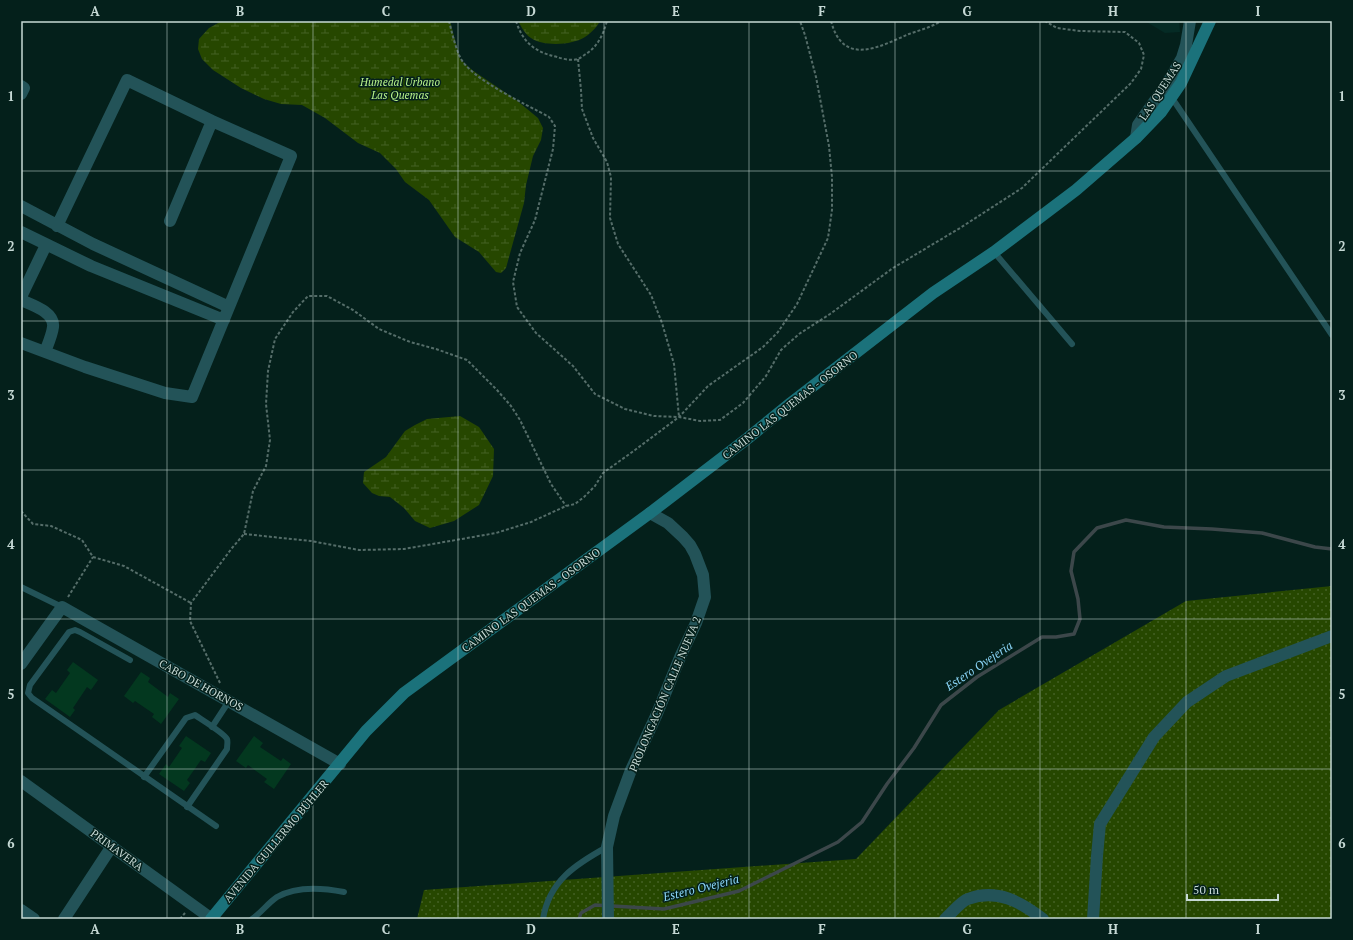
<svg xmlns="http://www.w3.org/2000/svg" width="1353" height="940" font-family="'PT Serif',serif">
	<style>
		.built { fill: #052b25 }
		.grass { fill: url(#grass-dots) }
		.wetland { fill: url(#wetland-marsh) }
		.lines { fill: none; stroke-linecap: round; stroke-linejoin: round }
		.stream { stroke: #3c474a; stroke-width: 3.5 }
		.building { fill: #03381f }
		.path { stroke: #556d69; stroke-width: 2; stroke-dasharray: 3 2; stroke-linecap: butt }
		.lane { stroke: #235358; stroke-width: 6 }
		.street { stroke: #235358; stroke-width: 12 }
		.secondary { stroke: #1b727b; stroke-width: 12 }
		.grid { fill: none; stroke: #c6d9d5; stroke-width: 1; stroke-opacity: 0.55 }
		.labels { text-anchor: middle; stroke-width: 3; stroke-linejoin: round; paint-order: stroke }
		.park-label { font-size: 11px; font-style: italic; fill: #b8f28a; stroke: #04201b }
		.street-label { font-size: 11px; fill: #c6d9d5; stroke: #04201b }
		.water-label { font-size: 12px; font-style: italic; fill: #89d3f5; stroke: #04201b }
		.neatline { fill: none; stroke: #c6d9d5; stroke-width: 1.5 }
		.grid-label { font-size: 13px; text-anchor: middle; font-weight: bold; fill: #c6d9d5 }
	</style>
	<defs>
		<pattern id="grass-dots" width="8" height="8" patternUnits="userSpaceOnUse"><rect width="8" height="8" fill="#264700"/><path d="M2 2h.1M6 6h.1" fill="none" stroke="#446124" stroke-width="1.8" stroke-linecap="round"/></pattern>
		<pattern id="wetland-marsh" width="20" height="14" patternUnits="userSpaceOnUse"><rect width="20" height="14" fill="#264700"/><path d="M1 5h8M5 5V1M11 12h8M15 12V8" fill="none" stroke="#446124"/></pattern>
	</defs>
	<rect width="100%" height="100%" fill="#04201b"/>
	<path class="built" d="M1145 21H1179L1180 32 1165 33Z"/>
	<path class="grass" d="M1332 586V919H417L424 890 856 859 999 710 1186 601Z"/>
	<path class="wetland" d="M222 21H450L460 59 472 70 515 99 538 118 543 128 541 140 533 156 526 185 524 203 506 268 501 273 496 272 479 252 455 237 429 200 405 182 396 169 380 153 358 143 325 118 302 105 281 104 264 99 241 88 213 70 202 59 198 49 199 39 209 28Z
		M518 21H600C597 27 591 33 585 37 573 45 544 47 531 38 525 34 522 28 518 21Z
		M460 416 479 427 494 449 493 476 479 505 454 521 430 528 415 521 404 508 390 497 379 496 372 493 363 483 364 472 386 457 405 431 415 425 427 419Z"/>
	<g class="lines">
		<path class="stream" d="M579 919 581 913 595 905 664 909 739 891 838 842 862 822 887 784 914 748 941 705 977 677 1042 637H1056L1074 634 1080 619 1078 599 1071 571 1074 552 1097 528 1126 520 1164 527 1212 529 1262 533 1315 547 1332 549"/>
	</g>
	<path class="building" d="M73 662 98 680 91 690 87 687 73 708 75 710 70 717 45 699 52 690 56 693 70 673 67 670Z
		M141 672 150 678 148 682 168 697 170 693 179 699 161 724 152 717 154 714 135 701 133 703 124 696Z
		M186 736 211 753 205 762 201 760 187 780 190 783 184 791 159 774 166 764 169 767 182 748 179 746Z
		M254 736 263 743 260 747 281 761 283 758 291 764 274 789 264 782 267 779 248 765 246 768 236 761Z"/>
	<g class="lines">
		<path class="path" d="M449 21C452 33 455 46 460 57 470 79 526 104 549 117L555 126 553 149 535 220 520 253 513 282 517 307 536 333 573 366 595 394 625 409 654 416 679 417 700 421 720 420 743 403 766 376 781 350 799 334 830 314 893 268 960 228 1022 188 1131 83 1141 69 1144 55 1139 43 1125 32 1080 31 1057 28 1045 21
			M516 21C523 43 535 52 557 57 563 59 572 61 578 59 581 58 584 55 586 54 598 46 603 35 607 21
			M831 21C843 67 879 47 909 34 920 30 932 27 941 21
			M578 59 581 90 582 109 593 138 607 162 611 177 610 218 618 244 651 295 662 323 674 364 679 417
			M21 511 33 524 51 526 82 540 93 557 124 566 191 603
			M244 534 311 541 359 550 404 549 496 533 531 522 566 506 575 504 584 497 595 486 603 473 635 450 679 417 708 386 763 347 778 332 797 304 828 238 832 210V177L829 146 816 77 805 35 800 21
			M68 597 93 557
			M220 683 190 621 191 603 232 548 244 534 253 491 266 466 270 440 266 404 268 371 275 339 293 312 308 296H327L353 310 379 329 410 342 436 349 467 360 497 390 511 406 520 420 551 484 566 506
			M180 919 185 913"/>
		<path class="lane" d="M1172 98 1332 335
			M994 252 1072 344
			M21 587 62 607
			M130 660 80 632 75 630 69 632 30 685 28 693 32 698 216 826
			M212 727 229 701
			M144 777 186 718 195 715C202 720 224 733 227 739 228 742 227 745 227 749L187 807
			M252 919C261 913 268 903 277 897 296 886 324 888 344 892
			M543 919C549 881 576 864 607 847"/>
		<path class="street" d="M21 86 24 88 21 94
			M1136 138 1138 125 1168 82 1182 58 1186 45 1190 21
			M21 206 93 244 229 307
			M170 221 212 121
			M21 232 91 266 224 320
			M21 297 46 245
			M21 300C32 305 55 312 53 327 52 335 48 344 45 352
			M21 343 85 367 165 393 192 397 291 156 212 121 127 80 57 226
			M21 664 62 607 340 764
			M21 781 212 919
			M21 910 34 919
			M64 919 112 846
			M608 919 607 847 614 816 631 770 656 716 681 655 696 623 705 597 703 575 695 554 690 545 683 537 668 523 650 513
			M945 919C951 914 961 901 968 899 997 888 1021 902 1043 919
			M1093 919 1097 856 1100 824 1154 737 1187 702 1226 676 1332 636"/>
		<path class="secondary" d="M211 919 366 731 404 693 650 513 748 438 791 403 933 293 994 252 1076 190 1136 138 1161 112 1181 83 1210 21"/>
	</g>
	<path class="grid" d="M167 21V919M313 21V919M458 21V919M604 21V919M749 21V919M895 21V919M1040 21V919M1186 21V919M21 171H1332M21 321H1332M21 470H1332M21 619H1332M21 769H1332"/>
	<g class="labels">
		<g class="park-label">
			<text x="400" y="86">Humedal Urbano<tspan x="400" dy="13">Las Quemas</tspan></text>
		</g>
		<g class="street-label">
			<text transform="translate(1160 91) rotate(-57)" y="4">LAS QUEMAS</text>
			<text transform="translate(790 405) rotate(-38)" y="4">CAMINO LAS QUEMAS - OSORNO</text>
			<text transform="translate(531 600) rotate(-36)" y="4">CAMINO LAS QUEMAS - OSORNO</text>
			<text transform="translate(201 685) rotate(29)" y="4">CABO DE HORNOS</text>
			<text transform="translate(665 694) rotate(-67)" y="4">PROLONGACIÓN CALLE NUEVA 2</text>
			<text transform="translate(276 841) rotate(-50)" y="4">AVENIDA GUILLERMO BÜHLER</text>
			<text transform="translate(117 850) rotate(36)" y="4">PRIMAVERA</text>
		</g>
		<g class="water-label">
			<text transform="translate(979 666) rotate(-34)" y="4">Estero Ovejeria</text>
			<text transform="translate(701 888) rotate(-14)" y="4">Estero Ovejeria</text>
		</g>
	</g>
	<rect width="1353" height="940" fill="none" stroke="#04201b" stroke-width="44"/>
	<path d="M1187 894v6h91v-6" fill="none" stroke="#c6d9d5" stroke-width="2"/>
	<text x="1193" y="894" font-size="12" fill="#c6d9d5" stroke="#04201b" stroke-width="3" paint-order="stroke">50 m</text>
	<rect x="22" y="22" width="1309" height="896" class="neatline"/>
	<g class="grid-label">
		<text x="95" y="16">A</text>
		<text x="240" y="16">B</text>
		<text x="386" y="16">C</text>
		<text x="531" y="16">D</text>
		<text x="676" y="16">E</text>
		<text x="822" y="16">F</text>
		<text x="967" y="16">G</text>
		<text x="1113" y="16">H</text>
		<text x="1258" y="16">I</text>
		<text x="11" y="101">1</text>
		<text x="1342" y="101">1</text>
		<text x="11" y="251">2</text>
		<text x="1342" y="251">2</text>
		<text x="11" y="400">3</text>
		<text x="1342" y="400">3</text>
		<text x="11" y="549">4</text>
		<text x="1342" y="549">4</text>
		<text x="11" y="699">5</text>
		<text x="1342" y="699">5</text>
		<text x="11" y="848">6</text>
		<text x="1342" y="848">6</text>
		<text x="95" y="934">A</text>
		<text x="240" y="934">B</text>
		<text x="386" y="934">C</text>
		<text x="531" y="934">D</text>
		<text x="676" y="934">E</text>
		<text x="822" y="934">F</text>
		<text x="967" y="934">G</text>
		<text x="1113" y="934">H</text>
		<text x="1258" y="934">I</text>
	</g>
</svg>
